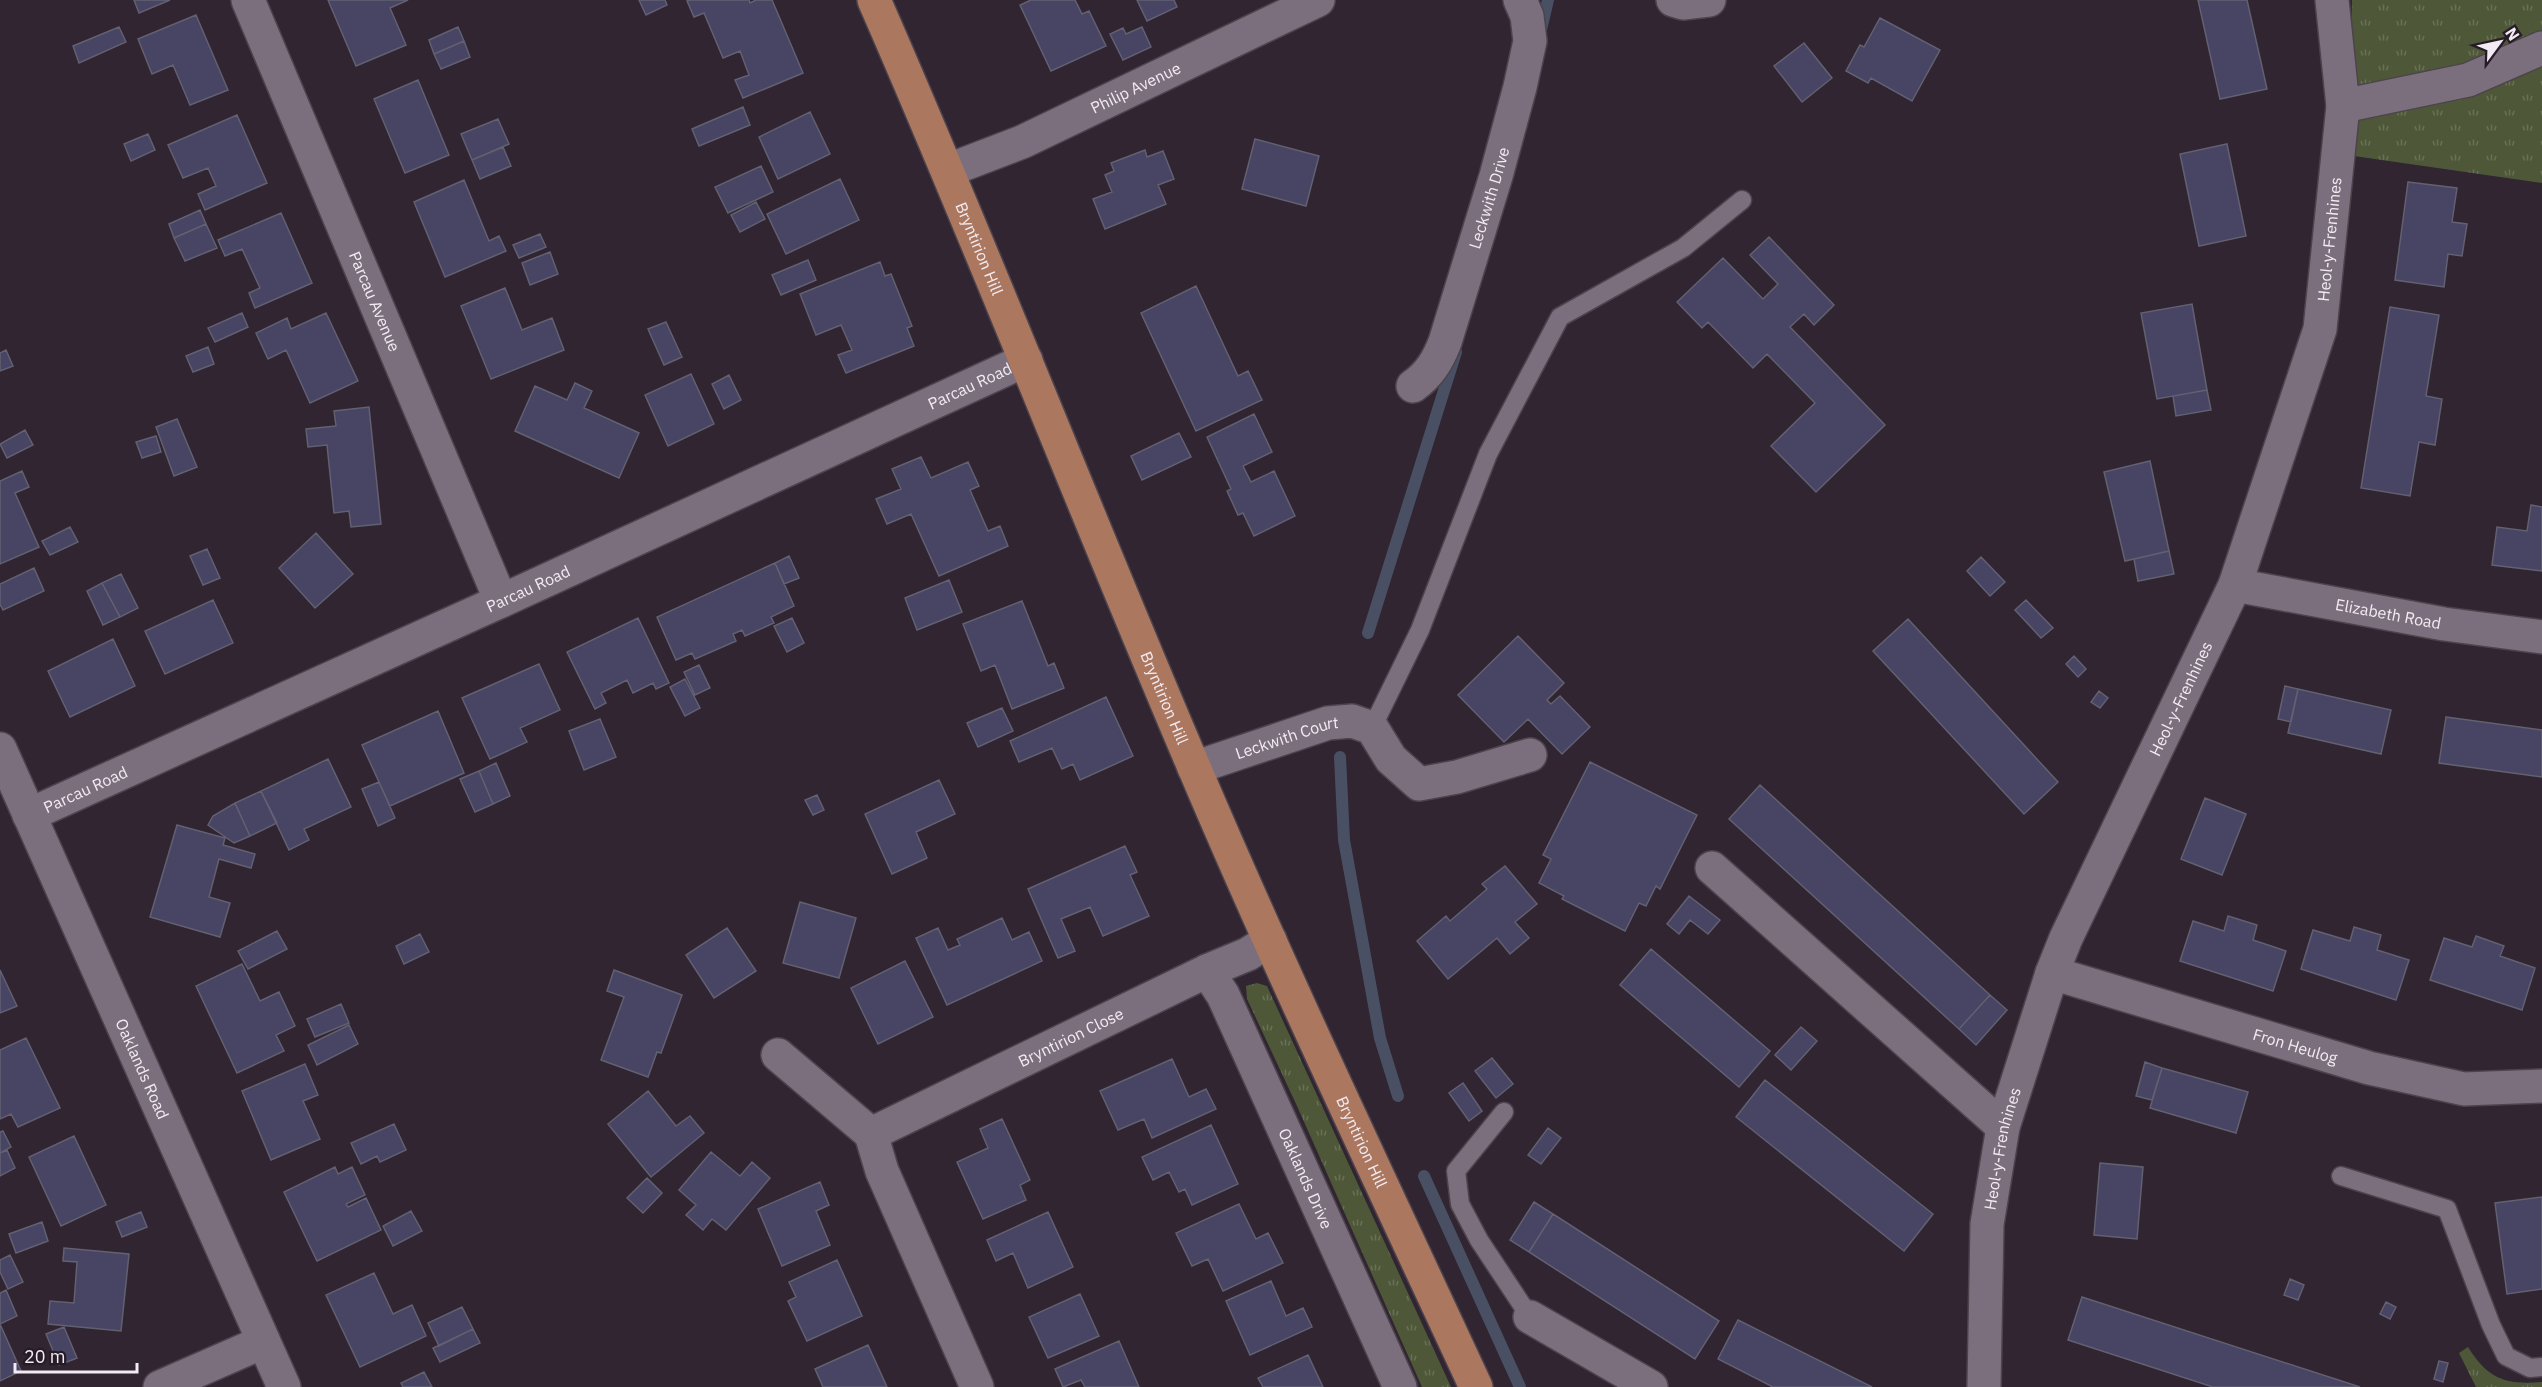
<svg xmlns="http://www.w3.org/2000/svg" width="2542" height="1387" font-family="'IBM Plex Sans',sans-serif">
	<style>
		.grass { fill: url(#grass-tufts) }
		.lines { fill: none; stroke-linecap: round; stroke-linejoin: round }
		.stream { stroke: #495063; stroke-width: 12 }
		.building { fill: #474464; stroke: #626071; stroke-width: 1.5 }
		.lane-casing { stroke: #4c434d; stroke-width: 21 }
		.street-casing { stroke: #4c434d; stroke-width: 36 }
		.primary-casing { stroke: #4c434d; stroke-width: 36 }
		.lane { stroke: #7c6f7d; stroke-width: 18 }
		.street { stroke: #7c6f7d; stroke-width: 33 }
		.primary { stroke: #ab775f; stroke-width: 33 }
		.labels { text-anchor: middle; stroke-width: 6; stroke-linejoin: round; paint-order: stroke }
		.street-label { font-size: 16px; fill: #f2ebf3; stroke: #261c27 }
	</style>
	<defs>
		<pattern id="grass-tufts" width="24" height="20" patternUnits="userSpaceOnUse" patternTransform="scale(1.5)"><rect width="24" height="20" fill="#4e5838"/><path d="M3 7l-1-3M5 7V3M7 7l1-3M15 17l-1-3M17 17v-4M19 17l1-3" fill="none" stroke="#687055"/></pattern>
	</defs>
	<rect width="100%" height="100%" fill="#302531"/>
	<path class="grass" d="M2352 0H2542V183L2354 156 2357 73 2351 58Z
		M1257 983 1267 986 1451 1387H1422L1297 1106 1247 999 1246 986Z
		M2468 1347C2488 1379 2505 1385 2542 1382V1387H2476L2459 1353Z"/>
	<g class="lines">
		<path class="stream" d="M1540 34 1548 0
			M1368 633 1456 352
			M1340 757 1344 840 1380 1038 1398 1096
			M1424 1176 1520 1387"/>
	</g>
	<path class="building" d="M134 0H170L139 13Z
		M328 0H408L390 8 406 45 356 66Z
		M639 0H665L667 5 646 15Z
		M690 0H749L750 3 756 0H772L803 73 743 98 735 80 749 75 740 51 723 58 704 13 694 17 687 1Z
		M1031 0H1075L1082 14 1089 11 1106 46 1051 71 1020 5Z
		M1137 0H1174L1177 7 1147 21Z
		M2198 0H2247L2267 89 2220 99Z
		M196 15 228 90 190 105 173 65 152 74 138 39Z
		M1880 18 1940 50 1912 101 1871 78 1868 83 1846 71 1860 45 1864 47Z
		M119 27 126 42 79 63 73 46Z
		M458 27 464 41 434 54 429 40Z
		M1142 27 1151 47 1123 60 1110 34 1123 28 1126 34Z
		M464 41 470 57 441 69 434 54Z
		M1804 43 1832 78 1802 102 1774 66Z
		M418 80 449 155 405 173 374 99Z
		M743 107 750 125 699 146 692 129Z
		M810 112 830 154 778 179 759 137Z
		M237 115 267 183 205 210 198 194 216 186 208 168 183 178 168 145Z
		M498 119 509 144 472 160 461 134Z
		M148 134 155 150 131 161 124 144Z
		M1255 139 1319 156 1306 206 1242 189Z
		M2227 144 2246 236 2199 246 2180 154Z
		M503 147 511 166 480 179 472 160Z
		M1145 150 1147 157 1163 151 1174 179 1158 185 1166 204 1105 229 1093 199 1112 192 1105 175 1114 171 1111 163Z
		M761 166 773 192 728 213 715 187Z
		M840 179 859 220 786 254 767 214Z
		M464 180 489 241 499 236 506 251 445 277 414 202Z
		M2408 182 2457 188 2452 222 2467 224 2462 256 2448 254 2444 287 2395 280Z
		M756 202 765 219 740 232 731 215Z
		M200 210 206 224 174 238 169 224Z
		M281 213 312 283 255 308 249 293 260 288 242 249 225 256 218 240Z
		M206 224 217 248 185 261 174 238Z
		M540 234 546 247 519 258 513 245Z
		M1769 237 1834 305 1814 325 1804 314 1790 327 1885 425 1816 492 1771 446 1815 403 1767 354 1753 368 1708 322 1702 328 1677 302 1723 258 1763 299 1778 284 1750 255Z
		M550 252 558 274 530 285 522 263Z
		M808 260 816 280 781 295 772 275Z
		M880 262 885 276 891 274 912 326 907 328 914 346 846 373 838 355 852 350 841 325 816 335 800 294Z
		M1196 286 1238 376 1248 371 1262 400 1196 431 1141 313Z
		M505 288 522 330 552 318 564 350 491 379 461 306Z
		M2192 304 2207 390 2157 399 2141 313Z
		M2390 307 2439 315 2426 396 2442 399 2435 445 2419 442 2410 496 2361 488Z
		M242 313 248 327 215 342 208 328Z
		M326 313 358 381 310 403 286 350 268 359 256 333 287 318 291 329Z
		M666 322 682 357 664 365 648 329Z
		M208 347 214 364 193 372 186 356Z
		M6 350 13 366 0 371V353Z
		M691 374 714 424 668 446 645 395Z
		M729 375 741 400 724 409 712 384Z
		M575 383 592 391 584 408 639 433 619 478 515 431 535 386 567 400Z
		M2207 390 2211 410 2176 416 2173 396Z
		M369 407 381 524 351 527 349 511 334 513 327 445 308 447 306 429 336 426 334 411Z
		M1254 414 1272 452 1243 466 1251 482 1274 471 1295 516 1254 536 1243 513 1238 515 1227 491 1231 489 1207 437Z
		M177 419 197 467 174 476 156 427Z
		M25 430 33 445 7 458 0 444Z
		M1179 433 1191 457 1142 480 1131 456Z
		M156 436 161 452 142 458 136 442Z
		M921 457 931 478 968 462 979 486 970 490 988 531 1000 526 1008 546 939 576 911 514 887 524 876 499 901 489 892 469Z
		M2150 461 2169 551 2125 561 2104 472Z
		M22 471 29 487 15 493 39 547 0 564V481Z
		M2531 505 2542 507V571L2492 565 2497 527 2527 531Z
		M70 527 78 542 50 555 42 541Z
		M316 533 353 574 315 608 279 568Z
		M207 549 220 578 203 585 190 556Z
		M2169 551 2174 574 2138 581 2134 559Z
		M789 556 799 578 784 584 775 563Z
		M1981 557 2005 582 1990 596 1967 571Z
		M775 563 794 606 771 617 774 623 745 636 742 630 733 634 736 641 695 659 692 653 676 660 657 617Z
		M34 568 44 591 3 610 0 604V584Z
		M121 574 138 608 120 617 102 583Z
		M949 580 962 612 917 630 905 598Z
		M102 583 120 617 103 625 87 591Z
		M213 600 233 643 165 674 145 631Z
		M2026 600 2053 628 2041 638 2015 610Z
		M1022 601 1048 666 1054 663 1064 688 1012 709 995 665 981 671 963 624Z
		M638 618 669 683 656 689 653 683 633 693 627 680 601 693 606 703 595 709 567 652Z
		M792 618 804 643 787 652 774 626Z
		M1908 619 2058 782 2024 814 1873 651Z
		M1518 636 1564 683 1547 700 1551 704 1560 696 1590 727 1562 754 1528 719 1504 742 1458 695Z
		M113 639 135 686 70 717 48 671Z
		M2074 656 2086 669 2078 677 2066 664Z
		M539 664 560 710 520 728 527 742 490 759 462 698Z
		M699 665 710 688 695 695 684 672Z
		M685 679 700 708 685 716 670 687Z
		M2285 686 2298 689 2291 722 2278 719Z
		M2298 689 2391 710 2381 754 2288 733Z
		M2099 691 2108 698 2100 708 2091 702Z
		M1106 697 1133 756 1080 780 1073 764 1062 769 1052 748 1019 762 1010 741Z
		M1002 708 1013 731 978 747 967 723Z
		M438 711 464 773 390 806 362 745Z
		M2446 717 2542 730V777L2439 763Z
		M600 719 616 757 584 770 569 731Z
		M328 759 351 807 304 829 309 840 289 850 261 791Z
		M1590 762 1697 815 1660 889 1656 886 1646 906 1639 903 1625 931 1562 899 1564 896 1539 883 1551 859 1543 855Z
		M496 763 510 796 493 804 479 771Z
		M479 771 493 804 475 812 460 779Z
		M939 780 955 814 916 832 927 858 892 874 865 814Z
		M379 782 395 818 378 826 362 789Z
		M1760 785 1990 995 1959 1029 1729 819Z
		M261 791 277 823 250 836 235 803Z
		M817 795 824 810 813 815 805 800Z
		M2205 798 2246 814 2222 875 2181 859Z
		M235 803 250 836 234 843 208 825 213 816Z
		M177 825 225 838 223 845 255 854 251 868 219 859 209 897 230 903 220 937 150 917Z
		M1125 846 1137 872 1130 875 1149 916 1103 936 1090 907 1061 919 1075 951 1058 958 1028 889Z
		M1505 866 1537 904 1515 922 1529 938 1510 954 1497 938 1448 979 1417 941 1446 916 1450 921 1487 889 1482 884Z
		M1689 896 1720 920 1708 934 1690 920 1679 934 1667 924Z
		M800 902 856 918 839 978 783 963Z
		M2228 916 2257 925 2253 940 2286 951 2273 991 2180 961 2193 921 2224 931Z
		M1002 918 1012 940 1029 932 1042 961 947 1005 916 938 938 928 948 950 960 945 957 939Z
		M2354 927 2381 935 2377 950 2409 960 2396 1000 2301 969 2313 930 2350 941Z
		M727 928 756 971 714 998 686 955Z
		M277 931 287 949 248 969 238 951Z
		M420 934 429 952 404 964 396 946Z
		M2476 936 2504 946 2500 956 2535 968 2522 1010 2430 980 2444 938 2472 947Z
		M1651 949 1770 1051 1739 1087 1620 985Z
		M905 961 933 1017 878 1044 851 988Z
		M242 964 260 1001 279 992 295 1026 276 1035 284 1051 237 1073 196 986Z
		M0 970 17 1006 0 1013Z
		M614 970 682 995 661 1053 657 1052 648 1077 601 1060 624 997 607 991Z
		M1990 995 2007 1010 1976 1045 1959 1029Z
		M341 1004 349 1023 315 1037 307 1019Z
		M349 1025 358 1044 317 1065 308 1045Z
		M1801 1027 1817 1041 1791 1070 1775 1055Z
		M26 1038 60 1108 18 1127 11 1114 0 1119V1050Z
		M1492 1058 1513 1084 1496 1098 1475 1071Z
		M1172 1059 1189 1097 1206 1089 1216 1109 1152 1138 1144 1119 1118 1130 1100 1091Z
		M2145 1062 2162 1068 2152 1100 2136 1096Z
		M305 1064 318 1095 303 1101 320 1139 271 1160 242 1091Z
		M2162 1068 2248 1092 2236 1133 2150 1108Z
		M1765 1080 1933 1214 1904 1251 1736 1117Z
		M1463 1083 1482 1111 1469 1121 1449 1093Z
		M648 1091 676 1126 690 1116 704 1133 651 1177 608 1124Z
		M1002 1119 1030 1180 1020 1185 1026 1200 983 1219 957 1162 988 1148 980 1129Z
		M394 1124 406 1150 380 1162 377 1156 361 1164 351 1143Z
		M1211 1125 1238 1184 1192 1205 1185 1189 1179 1192 1169 1172 1153 1180 1142 1157Z
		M1548 1128 1561 1138 1541 1164 1528 1155Z
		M3 1131 11 1147 0 1153V1132Z
		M74 1136 106 1205 61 1226 29 1157Z
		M7 1150 15 1168 0 1176V1153Z
		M711 1152 740 1176 752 1162 770 1178 726 1230 712 1219 703 1230 686 1215 696 1205 679 1190Z
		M2100 1163 2143 1167 2137 1239 2094 1235Z
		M335 1167 338 1174 352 1167 365 1195 346 1204 348 1207 366 1198 381 1230 317 1261 284 1192Z
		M647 1178 662 1193 643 1213 627 1198Z
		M820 1182 829 1205 816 1211 830 1245 782 1266 758 1209Z
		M2542 1197V1289L2507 1294 2495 1203Z
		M1534 1202 1553 1214 1529 1252 1510 1240Z
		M1239 1204 1256 1239 1268 1233 1283 1263 1223 1291 1208 1259 1192 1266 1176 1233Z
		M411 1211 422 1231 393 1246 383 1226Z
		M141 1212 147 1227 122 1237 116 1222Z
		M1048 1212 1073 1267 1028 1288 1013 1253 996 1261 987 1240Z
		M1553 1214 1719 1321 1695 1359 1529 1252Z
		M42 1222 48 1241 16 1253 9 1234Z
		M64 1248 129 1254 121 1331 48 1324 50 1301 74 1303 77 1262 63 1261Z
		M10 1255 23 1282 8 1289 0 1272V1260Z
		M837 1260 862 1316 807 1341 788 1301 796 1297 789 1282Z
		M374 1273 393 1314 412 1305 426 1336 360 1367 326 1295Z
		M2290 1279 2304 1285 2298 1300 2284 1295Z
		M1271 1281 1286 1316 1303 1308 1312 1327 1250 1355 1226 1301Z
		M6 1290 17 1316 0 1324V1293Z
		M1080 1294 1099 1336 1048 1358 1029 1317Z
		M2082 1297 2360 1387H2213L2068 1340Z
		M2386 1302 2396 1307 2390 1319 2380 1314Z
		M462 1307 473 1329 439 1346 428 1323Z
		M1738 1320 1872 1387H1773L1718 1359Z
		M0 1324 21 1371 0 1381Z
		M64 1327 77 1358 59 1365 46 1334Z
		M473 1329 480 1343 440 1362 433 1348Z
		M1119 1341 1139 1387H1085L1081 1380 1063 1387 1055 1369Z
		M868 1345 887 1387H823L815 1369Z
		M1308 1355 1323 1387H1263L1258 1378Z
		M2439 1361 2448 1363 2443 1382 2434 1379Z
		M424 1372 432 1387H403L401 1383Z"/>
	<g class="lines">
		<defs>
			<path id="lane" d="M1372 728 1420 630 1488 454 1560 317 1683 248 1742 200
				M1504 1112 1456 1171 1460 1204 1479 1240 1530 1317
				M2341 1176 2447 1209 2491 1325 2506 1356 2530 1368 2542 1367"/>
			<g id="street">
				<path id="s1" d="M248 0 501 601"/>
				<path d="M1673 0 1683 3 1709 0"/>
				<path d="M2343 106 2468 80 2542 48"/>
				<path id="s2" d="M949 170 1022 142 1318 0"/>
				<path id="s3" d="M1413 386C1430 374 1438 360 1445 342L1496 176 1520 87 1530 41 1527 16 1520 0"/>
				<path id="s4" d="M2235 585 2444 624 2542 637"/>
				<path id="s5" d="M0 749 284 1387"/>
				<path id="s6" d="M1194 768 1328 723 1352 721 1372 728 1391 759 1419 784 1457 777 1530 755"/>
				<path id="s7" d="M29 815 501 601 1026 360"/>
				<path d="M1712 868 2003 1127"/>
				<path id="s8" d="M1207 971 1223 995 1400 1387"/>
				<path id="s9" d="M2052 973 2369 1068 2464 1089 2542 1086"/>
				<path id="s10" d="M778 1055 871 1134 1207 971 1248 954 1270 940"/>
				<path d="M871 1134 882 1171 977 1387"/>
				<path d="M1530 1317 1651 1387"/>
				<path d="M160 1387 263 1342"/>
				<path id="s11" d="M1984 1387 1987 1224 2003 1127 2052 973 2066 938 2235 585 2320 329 2343 106 2332 0"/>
			</g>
			<g id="primary">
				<path id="s12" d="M874 0C986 255 1086 515 1196 772 1284 979 1381 1182 1476 1387"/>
			</g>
		</defs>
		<use href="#lane" class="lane-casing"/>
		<use href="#street" class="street-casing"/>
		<use href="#primary" class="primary-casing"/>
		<use href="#lane" class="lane"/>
		<use href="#street" class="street"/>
		<use href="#primary" class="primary"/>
	</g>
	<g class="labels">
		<g class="street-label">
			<text dy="6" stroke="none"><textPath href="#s2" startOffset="204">Philip Avenue</textPath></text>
			<text dy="6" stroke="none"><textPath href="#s3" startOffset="206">Leckwith Drive</textPath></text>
			<text dy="6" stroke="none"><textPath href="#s11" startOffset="1212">Heol-y-Frenhines</textPath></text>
			<text dy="6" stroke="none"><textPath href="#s12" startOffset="270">Bryntirion Hill</textPath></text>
			<text dy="6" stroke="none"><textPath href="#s1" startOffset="327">Parcau Avenue</textPath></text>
			<text dy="6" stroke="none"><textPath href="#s7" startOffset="1034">Parcau Road</textPath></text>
			<text dy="6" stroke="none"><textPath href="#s7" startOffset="548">Parcau Road</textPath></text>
			<text dy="6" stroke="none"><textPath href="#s4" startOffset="156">Elizabeth Road</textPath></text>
			<text dy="6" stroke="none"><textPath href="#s12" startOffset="756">Bryntirion Hill</textPath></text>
			<text dy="6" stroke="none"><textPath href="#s11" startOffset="726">Heol-y-Frenhines</textPath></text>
			<text dy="6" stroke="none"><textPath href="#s6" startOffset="98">Leckwith Court</textPath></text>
			<text dy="6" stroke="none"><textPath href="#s7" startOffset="62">Parcau Road</textPath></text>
			<text dy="6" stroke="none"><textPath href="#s10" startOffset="344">Bryntirion Close</textPath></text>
			<text dy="6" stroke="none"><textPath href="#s9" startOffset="254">Fron Heulog</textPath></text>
			<text dy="6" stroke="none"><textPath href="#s5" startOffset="350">Oaklands Road</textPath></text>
			<text dy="6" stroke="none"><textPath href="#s12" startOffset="1242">Bryntirion Hill</textPath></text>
			<text dy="6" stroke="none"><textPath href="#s11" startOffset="240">Heol-y-Frenhines</textPath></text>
			<text dy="6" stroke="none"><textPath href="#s8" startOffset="230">Oaklands Drive</textPath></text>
		</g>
	</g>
	<g transform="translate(2500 42) rotate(57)" stroke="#261c27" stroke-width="4.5" paint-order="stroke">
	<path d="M0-4.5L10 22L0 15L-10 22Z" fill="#f2ebf3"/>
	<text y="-9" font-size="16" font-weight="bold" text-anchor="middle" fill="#f2ebf3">N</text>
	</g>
	<path d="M15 1363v9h122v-9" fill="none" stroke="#f2ebf3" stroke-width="3"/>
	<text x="24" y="1363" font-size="18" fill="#f2ebf3" stroke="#261c27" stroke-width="4.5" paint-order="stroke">20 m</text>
</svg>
